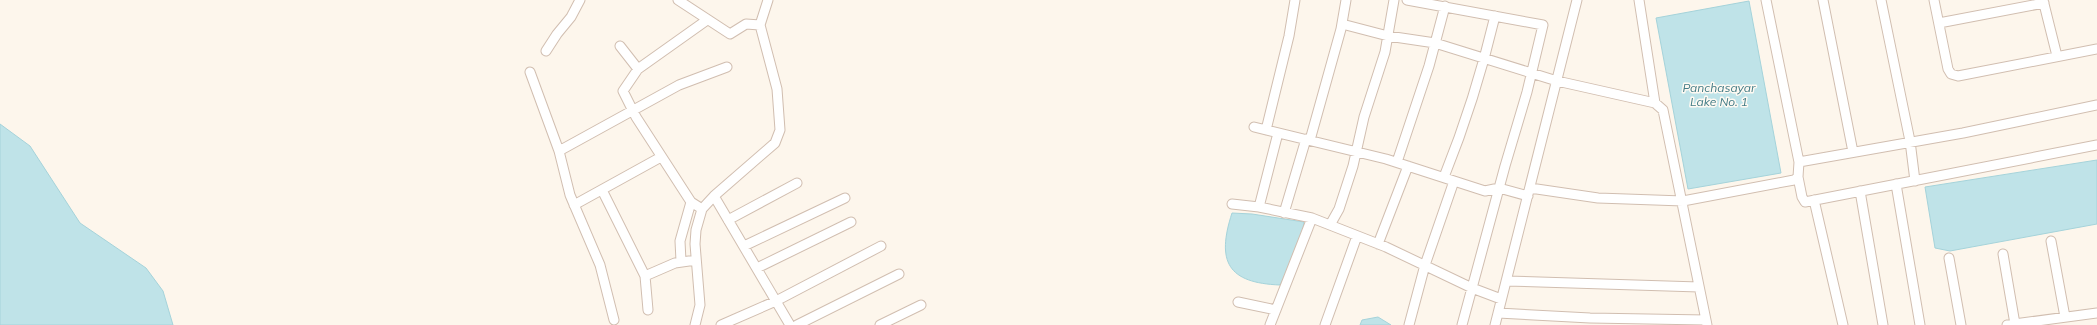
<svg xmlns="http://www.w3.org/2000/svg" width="2097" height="325" font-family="Mulish,sans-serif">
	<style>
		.water { fill: #bfe3e8; stroke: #a5d3da }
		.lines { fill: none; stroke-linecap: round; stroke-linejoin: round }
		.minor-casing { stroke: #d1beb0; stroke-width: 11 }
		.minor { stroke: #fff; stroke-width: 9 }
		.labels { text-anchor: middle; stroke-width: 3; stroke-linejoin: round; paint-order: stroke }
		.water-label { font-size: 12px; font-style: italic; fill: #437c86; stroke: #fffaf3 }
	</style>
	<rect width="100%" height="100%" fill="#fdf6ec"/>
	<path class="water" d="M1749 1 1781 173 1688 189 1656 18Z
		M0 124 30 146 80 223 146 268 163 291 173 325H0Z
		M2097 160V224L1950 251 1935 248 1925 187Z
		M1232 213 1252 214 1304 222 1302 235 1293 260 1280 285C1228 283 1216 262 1232 213Z
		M1378 317 1391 325H1360L1362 320Z"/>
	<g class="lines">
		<defs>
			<path id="minor" d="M678 0 730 34 746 24 760 25
				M1407 0 1543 25 1527 92 1505 166 1462 325
				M1639 0 1655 103
				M1823 0 1853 152
				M1881 0 1910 141 1915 181
				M1934 0 1948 69 1951 74 1958 76 2097 49
				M2043 0 2057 56
				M1939 23 2044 3
				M1342 24 1388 36 1435 43 1557 81 1655 103 1663 110 1707 325
				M620 46 638 69 623 91 636 117 691 202 702 209
				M546 51 557 34 571 17 580 0
				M638 69 707 20
				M530 72 559 151 570 195 600 265 614 320
				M1254 127 1386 159 1485 191 1499 188 1528 196
				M1266 130 1289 36 1295 0
				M1310 140 1341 29 1346 0
				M559 151 679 85 727 67
				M1397 162 1429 66 1445 6
				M1799 162C1853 152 1908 143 1963 133 2008 124 2052 114 2097 105
				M1444 177C1465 125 1482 71 1495 16
				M1798 177 1802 197 1805 202 2097 145
				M1896 184 1920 325
				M1530 188 1598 198 1683 201 1794 180 1798 177 1799 162 1766 0
				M602 190 645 276
				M1860 191 1883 325
				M714 196 790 325
				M1814 200 1843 325
				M1232 204 1259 207 1312 218 1386 247 1472 288 1501 299
				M574 205 661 157
				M1259 207 1278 133
				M1284 213 1306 139
				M728 220 797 183
				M1330 225 1339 209 1353 166 1364 117 1385 52 1394 0
				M2051 241 2065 317
				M1378 244 1408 166
				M744 246 845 198
				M2003 254 2015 324
				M1949 258 1961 325
				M681 261 680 241 691 202
				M757 268 851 222
				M1506 281 1699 287
				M1238 302 1276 310
				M648 310 645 276 675 263 696 260
				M1498 313 1590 318 1706 320
				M695 325 700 305 695 244 696 230 702 209 714 196 775 143 780 130 777 89 760 25 768 0
				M721 325 776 301 881 246
				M797 325 899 274
				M880 325 921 305
				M1270 325 1312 218
				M1325 325 1357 236
				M1409 325 1425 265 1454 181
				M1495 325 1577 0
				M2007 325 2097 313"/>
		</defs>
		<use href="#minor" class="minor-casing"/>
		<use href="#minor" class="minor"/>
	</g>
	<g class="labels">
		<g class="water-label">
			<text x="1719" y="92">Panchasayar<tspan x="1719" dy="14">Lake No. 1</tspan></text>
		</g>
	</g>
</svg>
